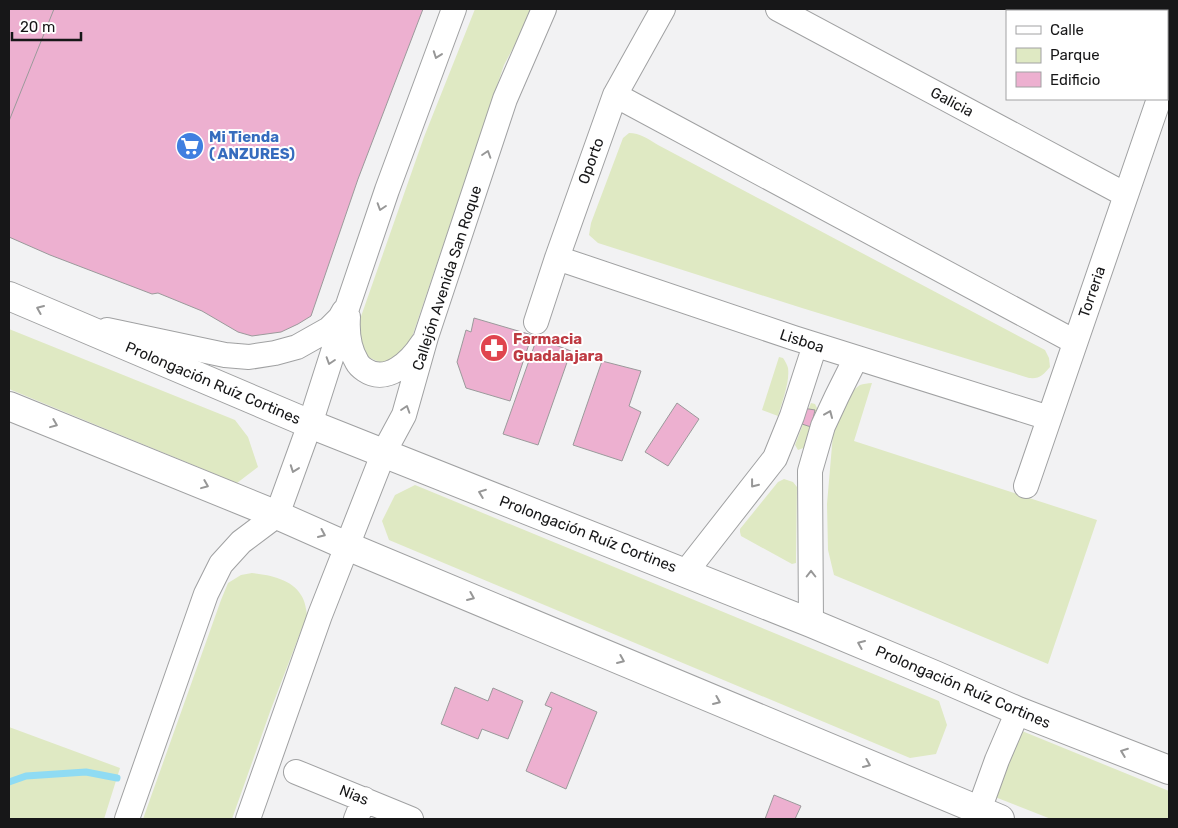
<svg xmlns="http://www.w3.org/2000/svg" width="1178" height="828" font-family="Rubik,sans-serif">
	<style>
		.green { fill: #dfe9c3 }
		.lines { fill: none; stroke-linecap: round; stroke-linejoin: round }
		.stream { stroke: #8fdbf3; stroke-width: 7 }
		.building { fill: #edb0d0; stroke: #9b9a9b }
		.minor-casing { stroke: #a0a1a2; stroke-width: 26 }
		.major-casing { stroke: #a0a1a2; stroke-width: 30 }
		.minor { stroke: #fff; stroke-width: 24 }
		.major { stroke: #fff; stroke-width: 28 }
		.oneway { stroke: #979797 }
		.labels { text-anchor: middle; stroke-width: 4; stroke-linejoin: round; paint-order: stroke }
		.street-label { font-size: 15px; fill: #171718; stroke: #fff }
		.shop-label { font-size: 15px; font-weight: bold; fill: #366cbe; stroke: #fff; text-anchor: start }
		.health-label { font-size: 15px; font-weight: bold; fill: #be3a42; stroke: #fff; text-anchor: start }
	</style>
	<rect width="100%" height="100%" fill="#f2f2f3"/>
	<path class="green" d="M475 9H534L504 65 408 349 387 364C360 357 361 351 358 325L424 137Z
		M629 133C640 133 648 139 658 145L1045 350 1049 358 1050 367C1043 375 1040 379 1029 378L802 308 598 243 589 235 591 223 623 138Z
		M9 329 235 420 248 437 258 467 237 483 9 389Z
		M779 357 783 358C785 361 787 364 788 368 790 382 782 402 778 416L762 410Z
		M872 383 854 441 1097 520 1048 664 834 575 828 550 827 504 833 434C837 420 847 393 860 385 863 384 868 383 872 383Z
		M811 403 815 404 818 410 806 447 798 450 795 445Z
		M784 479 793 482 797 487 796 556V563L792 564 741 536 740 532V529L778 482Z
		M415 485 939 701 947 725 936 754 910 758 389 540 382 521 395 495Z
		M252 573C269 575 292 579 301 595 305 601 306 608 307 615L271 709 232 819H143L221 600 228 583 241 575Z
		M9 727 120 768 104 819H9Z
		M1022 731 1169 791V819H1051L995 797Z"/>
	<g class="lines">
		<path class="stream" d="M9 782 26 776 86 772 117 778"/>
	</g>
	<path class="building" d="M9 9H54L9 121Z
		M9 9H423L358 179 311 316 298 324 281 332 252 336 238 332 202 311 158 293 152 294 50 255 9 237Z
		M474 318 532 335 510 401 466 388 457 362 466 330 471 332Z
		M537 338 571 351 538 445 503 434Z
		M602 361 641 371 629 406 641 412 622 461 573 445Z
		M677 403 699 419 668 466 645 452Z
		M803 408 815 410 811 427 799 423Z
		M455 687 488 701 493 688 523 701 508 739 482 729 478 739 441 724Z
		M551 692 597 712 566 789 526 771 552 708 545 705Z
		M774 795 801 806 795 819H765Z"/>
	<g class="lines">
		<defs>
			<path id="minor" d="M778 9 1126 195
				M1120 9 1125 11
				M1167 35 1169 37
				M615 95 1075 342
				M557 258 794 338 1049 418
				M348 317C347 332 349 349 357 362 359 366 362 368 365 370 387 385 411 361 422 344
				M536 322 557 258 615 95 663 9
				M107 330 225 355 249 357 275 353 297 347 329 329 340 318 344 311
				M1026 486 1159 99
				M685 573 775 458 792 416 815 345
				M811 623 810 471 823 426 837 396 856 358
				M296 772 411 819
				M979 810 997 760 1018 711
				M127 819 206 594 221 564 241 542 277 515 310 424 348 305 387 190 454 9
				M248 819 320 615 384 452 404 415 426 337 505 99 544 9
				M356 819 364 799"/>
			<path id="major" d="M9 296 310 424 811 623 935 675 1018 711 1169 770
				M9 406 277 515 347 546 1000 819"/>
		</defs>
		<use href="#minor" class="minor-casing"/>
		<use href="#major" class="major-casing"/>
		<use href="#minor" class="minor"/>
		<use href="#major" class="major"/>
	</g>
	<defs><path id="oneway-chevron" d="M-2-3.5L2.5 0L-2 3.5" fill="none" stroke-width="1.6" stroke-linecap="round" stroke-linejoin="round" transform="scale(1.25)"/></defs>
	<g class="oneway">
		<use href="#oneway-chevron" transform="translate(437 55) rotate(110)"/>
		<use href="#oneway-chevron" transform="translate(487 154) rotate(-72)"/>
		<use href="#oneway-chevron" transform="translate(381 207) rotate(108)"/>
		<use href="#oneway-chevron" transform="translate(40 309) rotate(-157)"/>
		<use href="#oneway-chevron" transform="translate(330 361) rotate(108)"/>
		<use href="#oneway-chevron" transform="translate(406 409) rotate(-72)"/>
		<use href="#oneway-chevron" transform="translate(829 414) rotate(-67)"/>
		<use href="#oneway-chevron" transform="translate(54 424) rotate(22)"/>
		<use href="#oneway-chevron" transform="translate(294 469) rotate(110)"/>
		<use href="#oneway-chevron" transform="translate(754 484) rotate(128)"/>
		<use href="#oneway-chevron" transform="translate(205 485) rotate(22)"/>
		<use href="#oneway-chevron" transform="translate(482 493) rotate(-159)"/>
		<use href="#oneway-chevron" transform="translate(322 534) rotate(24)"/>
		<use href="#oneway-chevron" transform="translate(811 574) rotate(-90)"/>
		<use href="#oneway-chevron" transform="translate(471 597) rotate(23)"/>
		<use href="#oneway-chevron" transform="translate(861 644) rotate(-157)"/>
		<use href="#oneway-chevron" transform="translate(621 660) rotate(23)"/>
		<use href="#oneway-chevron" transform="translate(717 701) rotate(23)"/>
		<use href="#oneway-chevron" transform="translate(1124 752) rotate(-159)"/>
		<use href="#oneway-chevron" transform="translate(867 764) rotate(23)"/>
	</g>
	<defs>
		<symbol id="supermarket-disc" viewBox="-11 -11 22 22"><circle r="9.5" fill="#3f7fe0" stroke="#fff"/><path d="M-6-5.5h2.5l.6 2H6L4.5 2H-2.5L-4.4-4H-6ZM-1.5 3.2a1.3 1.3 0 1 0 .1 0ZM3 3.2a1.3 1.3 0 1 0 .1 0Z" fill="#fff"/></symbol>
		<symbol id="pharmacy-disc" viewBox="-11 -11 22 22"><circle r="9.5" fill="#e0444e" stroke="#fff"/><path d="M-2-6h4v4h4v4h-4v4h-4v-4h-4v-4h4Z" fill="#fff"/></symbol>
	</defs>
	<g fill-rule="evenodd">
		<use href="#supermarket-disc" x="174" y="130" width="32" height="32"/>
		<use href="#pharmacy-disc" x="478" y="332" width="32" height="32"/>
	</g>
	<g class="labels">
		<g class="street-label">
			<text transform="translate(952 102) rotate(28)" y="5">Galicia</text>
			<text transform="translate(591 161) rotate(-70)" y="5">Oporto</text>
			<text transform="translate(447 278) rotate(-72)" y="5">Callejón Avenida San Roque</text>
			<text transform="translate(1092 292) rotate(-71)" y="5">Torreria</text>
			<text transform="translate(802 341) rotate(18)" y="5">Lisboa</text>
			<text transform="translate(213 383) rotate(23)" y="5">Prolongación Ruíz Cortines</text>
			<text transform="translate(588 534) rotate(21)" y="5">Prolongación Ruíz Cortines</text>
			<text transform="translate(963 687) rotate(23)" y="5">Prolongación Ruíz Cortines</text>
			<text transform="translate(354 795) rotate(22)" y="5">Nias</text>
		</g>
		<g class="shop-label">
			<text x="209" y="142">Mi Tienda<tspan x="209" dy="17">( ANZURES)</tspan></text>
		</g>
		<g class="health-label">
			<text x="513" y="344">Farmacia<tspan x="513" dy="17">Guadalajara</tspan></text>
		</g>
	</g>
	<rect width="1178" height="828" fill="none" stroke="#171718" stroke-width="20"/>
	<rect x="1006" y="10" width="162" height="90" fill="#ffffff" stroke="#a2a2a3"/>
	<rect x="1016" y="26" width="25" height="8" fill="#ffffff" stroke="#a2a2a3"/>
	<text x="1050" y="35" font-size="15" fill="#171718">Calle</text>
	<rect x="1016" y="48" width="25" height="15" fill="#dfe9c3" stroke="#a2a2a3"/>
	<text x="1050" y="60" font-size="15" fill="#171718">Parque</text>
	<rect x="1016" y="72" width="25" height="15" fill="#edb0d0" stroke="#a2a2a3"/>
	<text x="1050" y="85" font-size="15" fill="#171718">Edificio</text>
	<path d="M12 32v8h69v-8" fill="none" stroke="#171718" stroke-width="2.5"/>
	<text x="20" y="32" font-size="15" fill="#171718" stroke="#ffffff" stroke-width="4" paint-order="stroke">20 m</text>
</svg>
